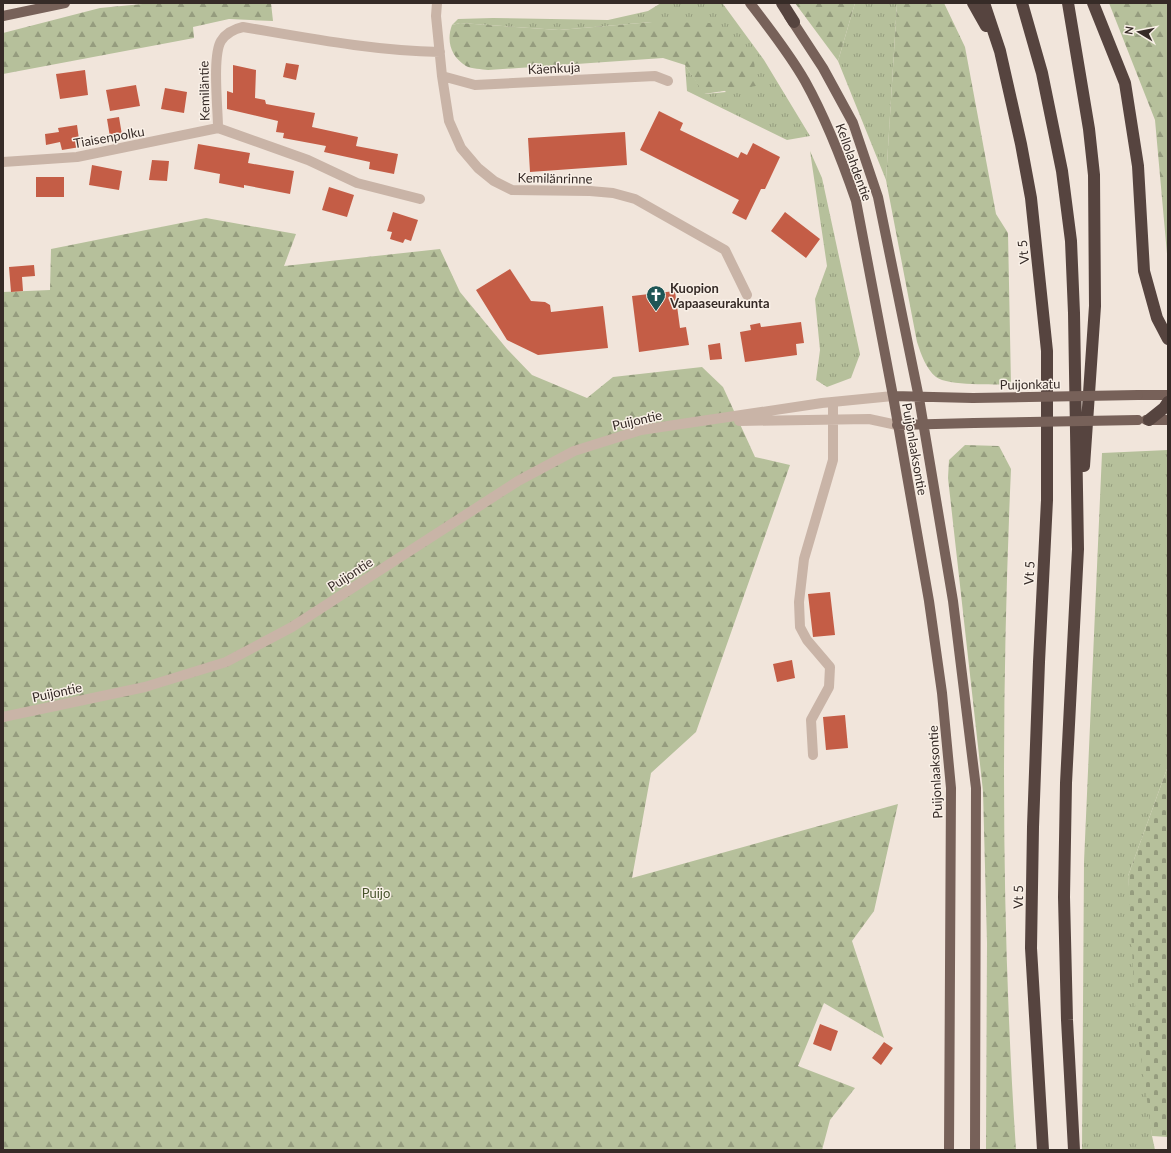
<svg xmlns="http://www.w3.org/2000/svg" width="1171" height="1153" font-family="Lato,sans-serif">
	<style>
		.grass { fill: url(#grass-tufts) }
		.forest { fill: url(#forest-firs) }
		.cemetery { fill: url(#cemetery-stones) }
		.building { fill: #c45d46 }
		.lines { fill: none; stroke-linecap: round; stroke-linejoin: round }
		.minor { stroke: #c9b4a7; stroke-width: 10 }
		.major { stroke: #776159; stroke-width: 10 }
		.highway { stroke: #56443f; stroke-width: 12 }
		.major-bridge { stroke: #776159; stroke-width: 10 }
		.labels { text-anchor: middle; stroke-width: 3; stroke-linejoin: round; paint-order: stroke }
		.street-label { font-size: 13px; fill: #362b27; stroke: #f9f0e7 }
		.poi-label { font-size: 13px; font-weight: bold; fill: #362b27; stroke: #f9f0e7; text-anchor: start }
		.park-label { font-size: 13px; fill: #47532b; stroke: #f9f0e7 }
	</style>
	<defs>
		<pattern id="grass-tufts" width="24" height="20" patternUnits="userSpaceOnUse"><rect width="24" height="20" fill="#b6c09b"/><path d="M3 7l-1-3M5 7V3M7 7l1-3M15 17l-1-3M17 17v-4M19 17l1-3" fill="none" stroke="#959c7e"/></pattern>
		<pattern id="forest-firs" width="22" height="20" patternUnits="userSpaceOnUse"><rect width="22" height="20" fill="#b6c09b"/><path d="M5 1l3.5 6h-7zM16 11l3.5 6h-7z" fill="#959c7e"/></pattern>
		<pattern id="cemetery-stones" width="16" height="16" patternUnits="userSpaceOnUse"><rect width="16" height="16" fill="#b6c09b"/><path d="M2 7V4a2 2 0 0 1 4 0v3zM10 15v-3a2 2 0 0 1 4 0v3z" fill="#959c7e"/></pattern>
	</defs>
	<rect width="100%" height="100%" fill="#f1e5db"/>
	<path class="grass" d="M661 3H721L723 4 764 60 810 136 787 140 687 91 685 65 705 94 726 92 652 22 559 30 460 23 452 25 458 19 493 18 608 20 648 11Z
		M855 3H897L886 180 838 61Z
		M810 151 822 178 860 354 851 378 827 387 816 380 820 350 815 299 827 266Z
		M1168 450V766L1128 876 1152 1136 1155 1150H1082L1084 862 1102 453Z"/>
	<path class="forest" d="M153 3H271L273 21 229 19 193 27 194 38 3 74V33L100 8Z
		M795 3H855L838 61Z
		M897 3H944L965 47 996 214 1008 233 1011 385C995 384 948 386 936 377 926 369 921 354 917 342L886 180Z
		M1109 3H1168V265L1155 120Z
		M652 22 711 23 754 59 756 86 704 94 685 65 663 58 488 70C482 69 471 69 466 66 451 57 446 41 452 25L460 23 559 30Z
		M206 218 296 234 284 266 440 249 460 292 507 349 532 375 587 398 613 377 702 367 723 387 755 457 790 465 696 732 651 773 632 878 898 804 874 911 852 941 884 1038 824 1003 798 1066 855 1088 830 1120 822 1150H3V292L50 290 51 249Z
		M965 445 999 446 1011 469C1001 696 1001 924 1016 1150H986L987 943 983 791 948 478 949 460Z"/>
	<path class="cemetery" d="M1168 766V1137L1152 1136 1136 1021 1128 876Z"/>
	<path class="building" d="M286 63 299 65 296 80 283 77Z
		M233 65 256 70 255 98 265 100 266 104 315 113 312 127 358 137 356 146 398 154 394 174 369 169 370 162 324 152 326 146 283 138 284 133 276 132 278 121 227 109V91L233 93Z
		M85 70 88 95 60 99 56 74Z
		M136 85 140 106 110 111 106 90Z
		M165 88 187 92 184 113 161 109Z
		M659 111 683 123 680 130 738 158 741 152 747 155 753 143 780 157 765 189H761L746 220 732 213 739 200 640 150Z
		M119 117 122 135 110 137 107 119Z
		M77 125 80 147 62 150 60 142 46 145 45 134 59 132 58 128Z
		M625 132 627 165 530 172 528 138Z
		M198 144 250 153 248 163 294 171 290 194 244 185V188L219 183 220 174 194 169Z
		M152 160 169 161 167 181 149 180Z
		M92 165 122 171 119 190 89 185Z
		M36 177H64V197H36Z
		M329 187 354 195 347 217 322 210Z
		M393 212 418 220 411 241 405 239 403 243 390 239 392 232 387 231Z
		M785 212 820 239 806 258 771 231Z
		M34 265 35 276 22 277 23 291 11 292 9 267Z
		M510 269 531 301 545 302 550 305 551 312 603 306 608 348 538 355 507 340 476 290Z
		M675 291 680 328 686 327 689 345 639 352 632 296Z
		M801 322 804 343 796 344 797 355 745 362 740 332 751 330 750 325 760 323 761 327Z
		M720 343 722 359 710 360 708 345Z
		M830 592 835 635 813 637 808 594Z
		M792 660 795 678 777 682 773 664Z
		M845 715 848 748 826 750 823 717Z
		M820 1024 838 1031 831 1051 813 1044Z
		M884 1042 893 1048 881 1065 872 1058Z"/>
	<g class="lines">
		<path class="minor" d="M437 3 436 16 442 76 449 121 461 148 478 168 494 181 512 190 590 191 613 193 635 199 725 250 747 295
			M442 76 475 85 655 76 668 81
			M3 162 77 157 218 128
			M420 199 357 183 308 160 218 128C218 109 212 56 221 41 226 33 234 29 243 27 308 38 374 51 440 52
			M739 421 869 419 897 425
			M3 717 145 687 226 662 292 627 518 481 574 451 641 430 822 403 893 396
			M813 755 811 720 829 687 830 667 807 640 800 627 799 602 804 559 833 460V402"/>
		<path class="major" d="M750 3C769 28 789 53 805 81 826 119 842 160 856 201L893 396 929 601 942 693 951 788 949 1150
			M3 16 65 3
			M789 16 823 68 853 123 878 197 919 398 953 601 976 788 975 1150
			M1138 395H1168
			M893 396 973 398
			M1146 420H1168
			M897 425 974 423"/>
		<path class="highway" d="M782 3 794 22
			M973 3 986 26
			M984 3 1000 51 1021 144 1031 198 1047 351V500L1039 662 1033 827 1031 948 1043 1150
			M1022 3 1042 73 1062 171 1071 241 1074 313 1078 549 1066 783 1064 897 1067 1020 1074 1150
			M1068 3 1089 129 1094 175 1095 306 1084 466
			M1093 3 1125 83 1138 166 1144 271 1157 318 1168 339
			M1149 420 1164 408 1168 402"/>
		<path class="major-bridge" d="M973 398 1138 395
			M974 423 1138 420"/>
	</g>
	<defs>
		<symbol id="church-pin" viewBox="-11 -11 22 30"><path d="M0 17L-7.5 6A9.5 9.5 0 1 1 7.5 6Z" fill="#1e5656" stroke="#f9f0e7"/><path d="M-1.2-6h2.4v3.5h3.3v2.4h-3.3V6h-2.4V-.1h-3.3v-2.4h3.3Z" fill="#fff"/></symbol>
	</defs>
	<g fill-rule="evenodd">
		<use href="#church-pin" x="645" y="284" width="22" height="30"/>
	</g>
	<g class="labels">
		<g class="street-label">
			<text transform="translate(554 68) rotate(-3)" y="5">Käenkuja</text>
			<text transform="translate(204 91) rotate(-91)" y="5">Kemiläntie</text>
			<text transform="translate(109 137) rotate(-10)" y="5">Tiaisenpolku</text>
			<text transform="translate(854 162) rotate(70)" y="5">Kellolahdentie</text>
			<text transform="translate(555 178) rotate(1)" y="5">Kemilänrinne</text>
			<text transform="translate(1023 252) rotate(-96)" y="5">Vt 5</text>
			<text transform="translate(1030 384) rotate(-1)" y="5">Puijonkatu</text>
			<text transform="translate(637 420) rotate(-13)" y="5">Puijontie</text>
			<text transform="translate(915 449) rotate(80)" y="5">Puijonlaaksontie</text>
			<text transform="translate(1029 573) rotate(-87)" y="5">Vt 5</text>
			<text transform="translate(350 574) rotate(-33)" y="5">Puijontie</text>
			<text transform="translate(57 692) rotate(-12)" y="5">Puijontie</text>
			<text transform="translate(935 772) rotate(-93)" y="5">Puijonlaaksontie</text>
			<text transform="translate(1018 897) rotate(-89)" y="5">Vt 5</text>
		</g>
		<g class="poi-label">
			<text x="670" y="293">Kuopion<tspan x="670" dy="15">Vapaaseurakunta</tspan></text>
		</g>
		<g class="park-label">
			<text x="376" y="898">Puijo</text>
		</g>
	</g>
	<rect width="1171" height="1153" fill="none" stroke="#362b27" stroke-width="8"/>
	<g transform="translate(1139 32) rotate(280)" stroke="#f9f0e7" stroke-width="3" paint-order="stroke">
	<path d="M0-3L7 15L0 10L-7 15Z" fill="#362b27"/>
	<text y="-6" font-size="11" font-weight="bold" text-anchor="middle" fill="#362b27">N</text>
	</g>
</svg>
